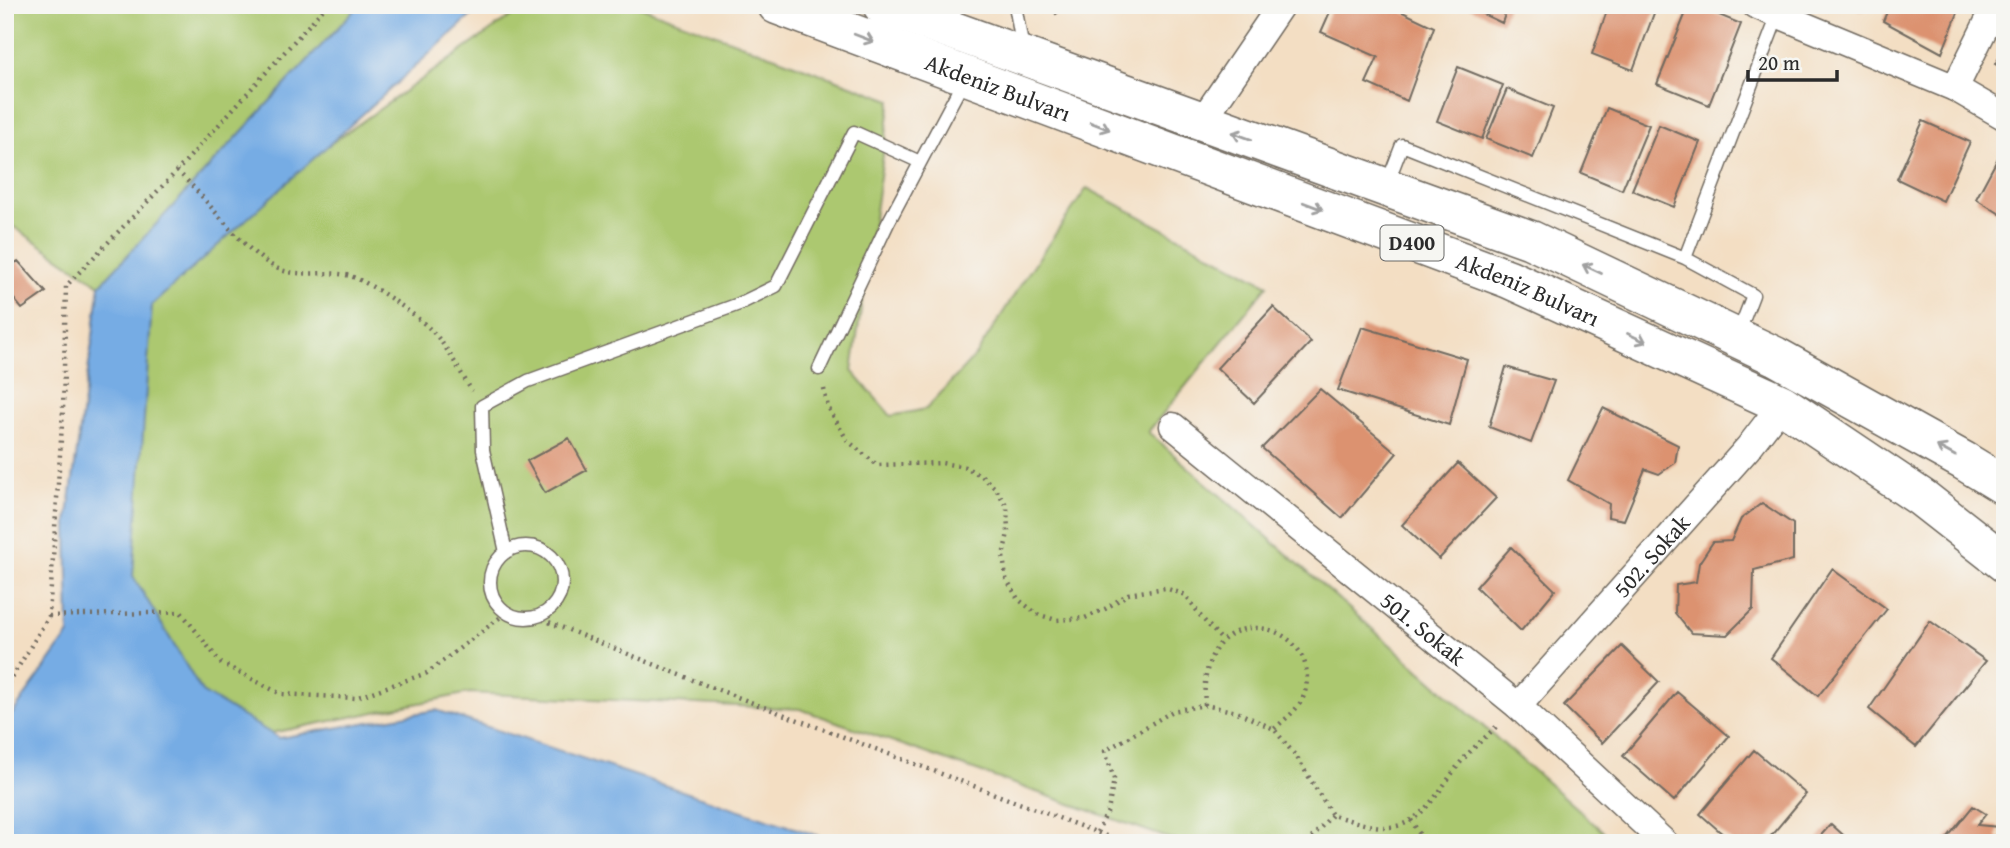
<svg xmlns="http://www.w3.org/2000/svg" width="2010" height="848" font-family="'Gentium Book Plus',serif">
	<style>
		.green { fill: #acc86f; stroke: #6c7a4d; stroke-width: 2 }
		.water { fill: #76ace4; stroke: #506c88; stroke-width: 2 }
		.building { fill: #dc926f }
		.lines { fill: none; stroke-linecap: round; stroke-linejoin: round }
		.service-casing { stroke: #716a60; stroke-width: 15 }
		.minor-casing { stroke: #716a60; stroke-width: 29 }
		.trunk-casing { stroke: #716a60; stroke-width: 41 }
		.path { stroke: #716a60; stroke-width: 4.5; stroke-dasharray: 2 5; stroke-linecap: butt }
		.service { stroke: #fff; stroke-width: 12 }
		.minor { stroke: #fff; stroke-width: 26 }
		.trunk { stroke: #fff; stroke-width: 38 }
		.oneway { stroke: #a0a0a0 }
		.labels { text-anchor: middle; stroke-width: 5; stroke-linejoin: round; paint-order: stroke }
		.shield { fill: #f6f6f2; stroke: #686867; stroke-width: 2 }
		.shield-label { font-size: 21px; font-weight: bold; fill: #2b2b2b }
		.street-label { font-size: 23px; fill: #2b2b2b; stroke: #f6f6f2 }
	</style>
	<rect width="100%" height="100%" fill="#f6f6f2"/>
	<filter id="ink" filterUnits="userSpaceOnUse"><feTurbulence type="fractalNoise" baseFrequency=".0143" numOctaves="2"/><feDisplacementMap in="SourceGraphic" scale="14" xChannelSelector="R" yChannelSelector="G"/><feConvolveMatrix kernelMatrix="1 2 1 2 8 2 1 2 1" color-interpolation-filters="sRGB"/></filter>
	<filter id="wash" filterUnits="userSpaceOnUse"><feTurbulence type="fractalNoise" baseFrequency=".00686" numOctaves="4" result="noise"/><feDisplacementMap in="SourceGraphic" scale="28" xChannelSelector="R" yChannelSelector="G"/><feGaussianBlur stdDeviation="1.57" result="paint"/><feColorMatrix in="noise" values="0 0 0 0 0 0 0 0 0 0 0 0 0 0 0 0 0 1.4 0 .05"/><feComposite in="paint" operator="in"/></filter>
	<g filter="url(#wash)">
		<rect width="100%" height="100%" fill="#f3dec3"/>
		<path class="green" d="M5 5H359L100 285 5 221Z
			M527 5H636L891 100 852 371 891 416 926 409 976 355 1029 272 1087 188 1268 285 1148 432 1616 843H1182L800 709 469 693 232 741 104 585 132 327 224 219Z"/>
		<path class="water" d="M359 5H483L152 305 133 576 202 692 279 738 436 710 840 843H5V724L69 634 67 522 100 285Z"/>
		<g id="blocks">
			<path class="building" d="M1050 5H1068L1056 14Z
				M1333 5H1388L1434 27 1407 101 1366 83 1378 57 1321 32Z
				M1464 5H1508L1502 23Z
				M1609 5H1657L1633 70 1592 54Z
				M1689 5H1695L1741 24 1709 105 1657 84Z
				M1847 5H1866L1864 11Z
				M1890 5H1961L1942 53 1883 21Z
				M2005 49V70L1995 64Z
				M1458 67 1503 85 1482 139 1437 121Z
				M1507 89 1553 108 1533 158 1486 139Z
				M1607 108 1649 125 1622 190 1581 173Z
				M1923 121 1970 142 1943 201 1897 179Z
				M1659 125 1700 142 1674 207 1632 190Z
				M1998 158 2005 162V217L1976 199Z
				M18 261 46 292 22 309 5 288V270Z
				M1273 307 1311 342 1254 403 1217 368Z
				M1362 327 1467 359 1449 425 1338 390Z
				M1506 367 1554 381 1531 443 1489 427Z
				M1320 389 1397 453 1342 518 1262 448Z
				M1603 408 1678 445 1675 463 1659 474 1645 469 1624 520 1608 517 1609 504 1568 480Z
				M569 438 587 470 545 493 527 461Z
				M1458 463 1496 498 1439 559 1402 525Z
				M1762 503 1793 524V560L1754 570 1753 609 1727 635 1691 633 1675 613 1676 585 1696 582 1699 563 1713 542 1731 541 1741 519Z
				M1511 547 1555 590 1521 631 1476 587Z
				M1832 569 1887 609 1818 696 1771 658Z
				M1930 621 1986 661 1916 747 1869 709Z
				M1622 646 1659 682 1602 743 1564 706Z
				M1677 692 1729 736 1674 801 1623 756Z
				M1754 750 1806 794 1765 843H1733L1700 814Z
				M1973 806 1986 814 1977 825 1999 827 1997 838 2005 839V843H1943Z
				M1831 824 1852 843H1814Z"/>
		</g>
	</g>
	<g filter="url(#ink)">
		<use href="#blocks" fill-opacity="0" stroke="#716a60" stroke-width="2"/>
		<g class="lines">
			<defs>
				<path id="service" d="M1015 5 1023 50
					M1387 184 1402 145 1685 258
					M1738 334 1753 295 1685 258 1778 15
					M819 369 888 223 965 78
					M490 582a36 36 0 1 1 72 0a36 36 0 1 1-72 0Z
					M506 552 483 450 482 406 528 381 739 304 776 286 854 132 920 162"/>
				<g id="minor">
					<path d="M1755 5 1955 88 2005 117"/>
					<path d="M1955 88 1996 5"/>
					<path d="M1202 121 1281 5"/>
					<path id="s1" d="M1173 426 1518 706 1665 843"/>
					<path id="s2" d="M1518 706 1748 448 1782 404"/>
				</g>
				<g id="trunk">
					<path id="s3" d="M777 5 1509 279 1782 404 1922 498 2005 563"/>
					<path d="M882 5 1531 240 1775 356 1964 461 2005 486"/>
				</g>
			</defs>
			<use href="#service" class="service-casing"/>
			<use href="#minor" class="minor-casing"/>
			<use href="#trunk" class="trunk-casing"/>
			<path class="path" d="M177 171C208 198 245 256 281 270 301 277 330 270 350 276 370 282 415 314 430 329 446 344 460 372 472 391
				M824 389 828 407 847 440 877 465 942 463 965 467 982 476 996 489 1007 506 1008 533 1003 556 1006 578 1018 599 1037 614 1056 620 1085 618 1105 609 1128 594 1165 588 1186 595 1202 618 1222 640
				M49 616 181 612 221 663 281 694 355 698 427 673 506 613
				M536 617 708 686 1125 843
				M5 689 49 616 63 410 66 286 177 171 327 5
				M1205 705C1196 590 1324 619 1305 692 1301 708 1286 718 1274 729
				M1411 820 1425 843
				M1097 832 1108 811 1114 779 1105 751 1173 711 1205 705 1237 712 1274 729 1298 759 1332 815C1350 820 1371 828 1390 827 1423 825 1442 785 1460 763 1471 749 1486 737 1499 724
				M1307 843 1332 815"/>
			<use href="#service" class="service"/>
			<use href="#minor" class="minor"/>
			<use href="#trunk" class="trunk"/>
		</g>
		<defs><path id="oneway-shaft" d="M-6 0H5M1.5-3L5.5 0L1.5 3" fill="none" stroke-width="1.6" stroke-linecap="round" stroke-linejoin="round" transform="scale(1.75)"/></defs>
		<g class="oneway">
			<use href="#oneway-shaft" transform="translate(864 38) rotate(21)"/>
			<use href="#oneway-shaft" transform="translate(1100 126) rotate(21)"/>
			<use href="#oneway-shaft" transform="translate(1242 136) rotate(-160)"/>
			<use href="#oneway-shaft" transform="translate(1313 206) rotate(21)"/>
			<use href="#oneway-shaft" transform="translate(1592 269) rotate(-155)"/>
			<use href="#oneway-shaft" transform="translate(1637 338) rotate(25)"/>
			<use href="#oneway-shaft" transform="translate(1946 451) rotate(-151)"/>
		</g>
	</g>
	<g class="labels">
		<rect class="shield" x="1380.5" y="225.5" width="63" height="35" rx="5"/>
		<g class="shield-label">
			<text x="1412" y="250">D400</text>
		</g>
		<g class="street-label">
			<text dy="8" stroke="none"><textPath href="#s3" startOffset="236">Akdeniz Bulvarı</textPath></text>
			<text dy="8" stroke="none"><textPath href="#s3" startOffset="803">Akdeniz Bulvarı</textPath></text>
			<text dy="8" stroke="none"><textPath href="#s2" startOffset="201">502. Sokak</textPath></text>
			<text dy="8" stroke="none"><textPath href="#s1" startOffset="322">501. Sokak</textPath></text>
		</g>
	</g>
	<rect width="2010" height="848" fill="none" stroke="#f6f6f2" stroke-width="28"/>
	<path d="M1748 70v10h89v-10" fill="none" stroke="#2b2b2b" stroke-width="3.5"/>
	<text x="1758" y="70" font-size="21" fill="#2b2b2b" stroke="#f6f6f2" stroke-width="5" paint-order="stroke">20 m</text>
</svg>
